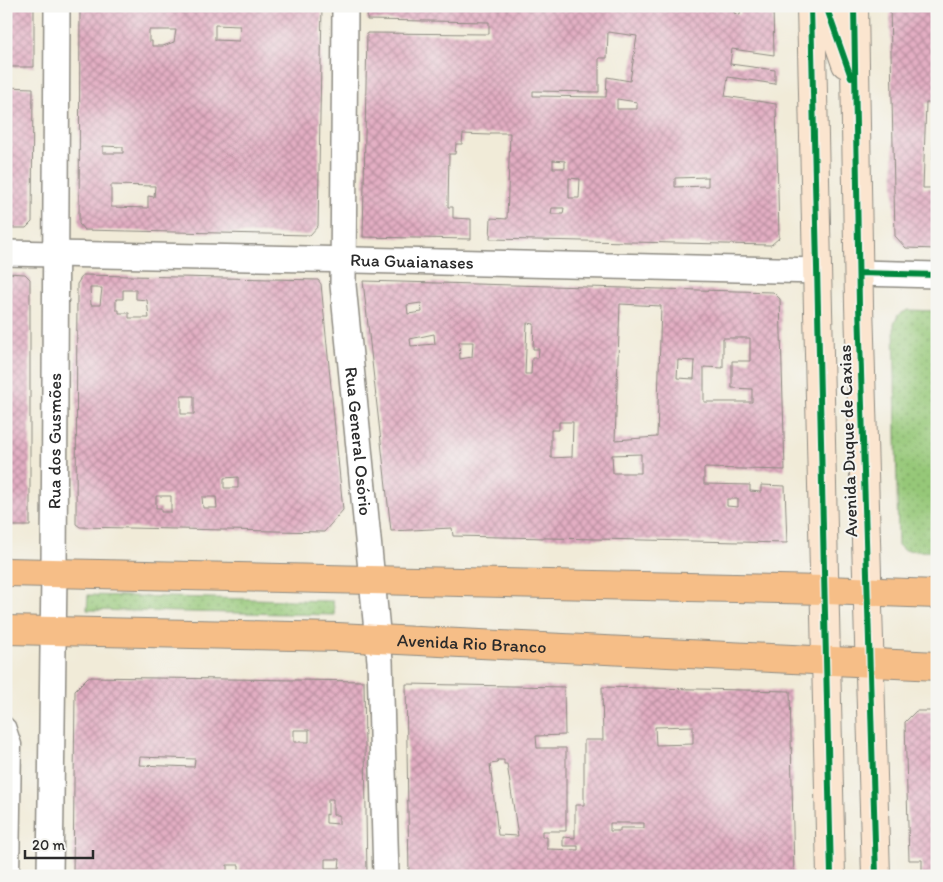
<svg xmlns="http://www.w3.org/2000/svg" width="943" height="882" font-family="Itim,sans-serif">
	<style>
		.grass { fill: url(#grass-dots); stroke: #607a52 }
		.building { fill: url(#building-cross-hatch); fill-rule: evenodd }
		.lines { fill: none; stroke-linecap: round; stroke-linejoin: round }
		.lane-casing { stroke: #8e8b82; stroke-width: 15 }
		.street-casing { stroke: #8e8b82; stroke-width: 28 }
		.secondary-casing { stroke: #8e8b82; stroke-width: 30 }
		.primary-casing { stroke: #8e8b82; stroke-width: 30 }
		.lane { stroke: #fff; stroke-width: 12 }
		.street { stroke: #fff; stroke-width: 25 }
		.secondary { stroke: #fbe5cf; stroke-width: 28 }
		.primary { stroke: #f6be87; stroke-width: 28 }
		.cycleway-casing { stroke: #f6f6f2; stroke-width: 9 }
		.cycleway { stroke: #00873e; stroke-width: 6 }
		.labels { text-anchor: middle; stroke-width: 4; stroke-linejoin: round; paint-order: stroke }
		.street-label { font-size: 18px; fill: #2b2b2b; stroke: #f6f6f2 }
	</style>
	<defs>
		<pattern id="grass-dots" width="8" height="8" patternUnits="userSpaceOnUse" patternTransform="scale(1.25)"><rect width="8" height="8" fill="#96c878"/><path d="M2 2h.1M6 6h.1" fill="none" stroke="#7ba363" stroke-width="1.8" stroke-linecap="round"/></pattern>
		<pattern id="building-cross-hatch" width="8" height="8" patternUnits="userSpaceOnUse" patternTransform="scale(1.25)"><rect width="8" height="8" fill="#e3aec3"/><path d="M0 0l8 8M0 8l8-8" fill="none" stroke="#b88e9f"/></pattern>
	</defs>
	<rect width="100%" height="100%" fill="#f6f6f2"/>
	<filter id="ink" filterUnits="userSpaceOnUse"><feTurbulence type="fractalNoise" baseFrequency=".02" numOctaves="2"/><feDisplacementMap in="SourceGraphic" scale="10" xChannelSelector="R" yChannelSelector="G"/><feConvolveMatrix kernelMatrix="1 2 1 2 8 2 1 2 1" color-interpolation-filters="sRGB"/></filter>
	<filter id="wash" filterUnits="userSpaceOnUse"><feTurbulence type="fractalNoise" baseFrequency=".0096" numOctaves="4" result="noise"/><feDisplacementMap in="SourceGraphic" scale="20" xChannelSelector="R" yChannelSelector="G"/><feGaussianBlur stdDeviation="1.12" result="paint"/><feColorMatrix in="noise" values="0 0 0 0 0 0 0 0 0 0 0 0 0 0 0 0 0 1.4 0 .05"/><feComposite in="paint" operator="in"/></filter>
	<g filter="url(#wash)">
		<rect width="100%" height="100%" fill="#f1ebd8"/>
		<path class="grass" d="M908 310 937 311V552L903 550 898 545 894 324 898 315Z
			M88 595 333 601 335 615 87 610Z"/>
		<g id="blocks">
			<path class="building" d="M6 6H34V67H6Z
				M80 6H322L318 226 310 235 84 230 79 224ZM215 25 240 26 239 41 215 40ZM149 30H176L174 42 163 46H152V41H149ZM103 146 123 147V153H103ZM111 185 155 186 154 197 148 196V208L111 207Z
				M368 6H734V13L740 15 741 6H773L774 55 732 49 730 64 775 70V84L728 77 725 96 776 104 779 238 771 245 490 239 491 218 507 219 510 133H490V135L463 134 462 144H456L455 154H449L448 207H453V218L471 219V239L363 237 367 33 489 34V22L367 20ZM608 32 637 36 630 81 607 77 606 97 533 96V91L599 92V58H607ZM617 99 637 102V109H617ZM553 160 565 161V168H553ZM708 177V186L675 187V178ZM569 178 580 179 579 198H569ZM552 208H564L563 214H551Z
				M890 6H937V103H926L923 188H932L934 126H937V249L906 248 895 236Z
				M6 87 33 88 32 222 26 228H6Z
				M6 273 25 274 30 279V526H6V303H8V292H6Z
				M83 275 318 280 321 284 343 510 324 532 80 527 76 524 77 284ZM90 288H102L100 305H91ZM123 290H136V299L147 300 149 318H129V313H119V310H116V299H123ZM181 396H194V414H181ZM238 477V488H224V478ZM156 496H171V512H161V508H156ZM202 497H216L217 508H203Z
				M363 281 773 292 780 299 785 470 704 468V484L750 485V491L761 492V485L785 486 787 543 453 536 452 528 391 531ZM421 303 422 312 408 314 407 305ZM620 304 661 306 657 437 615 440ZM527 323 534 324 533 349H539L538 358H532L531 374H525ZM434 334 435 344 411 346 410 339ZM723 338H750V361H732V388L752 389V402H704V367L723 368ZM459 342H473L472 357 460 359ZM678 360 695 361 694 379 677 378ZM559 422H573L572 457 551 458V430H559ZM641 454V473H613L612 455ZM727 499H738V507L727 506Z
				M88 677 364 681 367 876H239V865H227V876H73L75 690ZM294 730H309V742H294ZM140 757 195 759 194 767 139 765ZM328 799H333V815H339V824L326 823V814L328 815ZM325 859H340L339 868H325Z
				M406 684 564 687 565 735 536 736 537 748H566V831H542V837H547V849L578 850V846H563V837L575 838V805H584V740H603L602 687 790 691 794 876H409ZM693 726V744L656 745 655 727ZM497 760H504V764H507L518 836 498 835 490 764 498 763ZM610 823H644V828H620V831H610Z
				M916 711H937V876H922V860H909L905 722Z"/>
		</g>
	</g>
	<g filter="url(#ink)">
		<use href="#blocks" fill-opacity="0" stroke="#8e8b82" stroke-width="1"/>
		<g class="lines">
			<defs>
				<path id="lane" d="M6 723 9 726 15 744 13 876"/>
				<g id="street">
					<path id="s1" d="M345 6 343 285 380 661 386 876"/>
					<path id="s2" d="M6 253 355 260 818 271"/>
					<path d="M859 273 937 275"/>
					<path id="s3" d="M50 876 54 573 57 6"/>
				</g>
				<path id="secondary" d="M811 6 831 876
					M826 6 846 64
					M854 6 859 305 876 876"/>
				<g id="primary">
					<path d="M6 572 825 590 937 594"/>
					<path id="s4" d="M6 630 337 637 937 666"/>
				</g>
			</defs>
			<use href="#lane" class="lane-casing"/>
			<use href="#street" class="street-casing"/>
			<use href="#secondary" class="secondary-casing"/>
			<use href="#primary" class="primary-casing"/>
			<use href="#lane" class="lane"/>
			<use href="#street" class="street"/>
			<use href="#secondary" class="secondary"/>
			<use href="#primary" class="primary"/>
			<defs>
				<path id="cycleway" d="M811 6 831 876
					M826 6 851 77
					M854 6 859 305 876 876
					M859 273 937 275"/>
			</defs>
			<use href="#cycleway" class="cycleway-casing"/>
			<use href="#cycleway" class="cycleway"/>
		</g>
	</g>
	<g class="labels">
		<g class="street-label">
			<text dy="6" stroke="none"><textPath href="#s2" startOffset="406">Rua Guaianases</textPath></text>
			<text dy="6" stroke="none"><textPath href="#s3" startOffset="435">Rua dos Gusmões</textPath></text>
			<text dy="6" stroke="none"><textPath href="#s1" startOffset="436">Rua General Osório</textPath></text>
			<text transform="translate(848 441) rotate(-92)" y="6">Avenida Duque de Caxias</text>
			<text dy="6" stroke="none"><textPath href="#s4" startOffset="466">Avenida Rio Branco</textPath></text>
		</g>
	</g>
	<rect width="943" height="882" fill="none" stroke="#f6f6f2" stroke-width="25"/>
	<path d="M25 850v8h68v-8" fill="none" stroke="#2b2b2b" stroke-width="2.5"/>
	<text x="32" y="850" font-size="15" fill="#2b2b2b" stroke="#f6f6f2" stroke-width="4" paint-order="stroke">20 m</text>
</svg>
